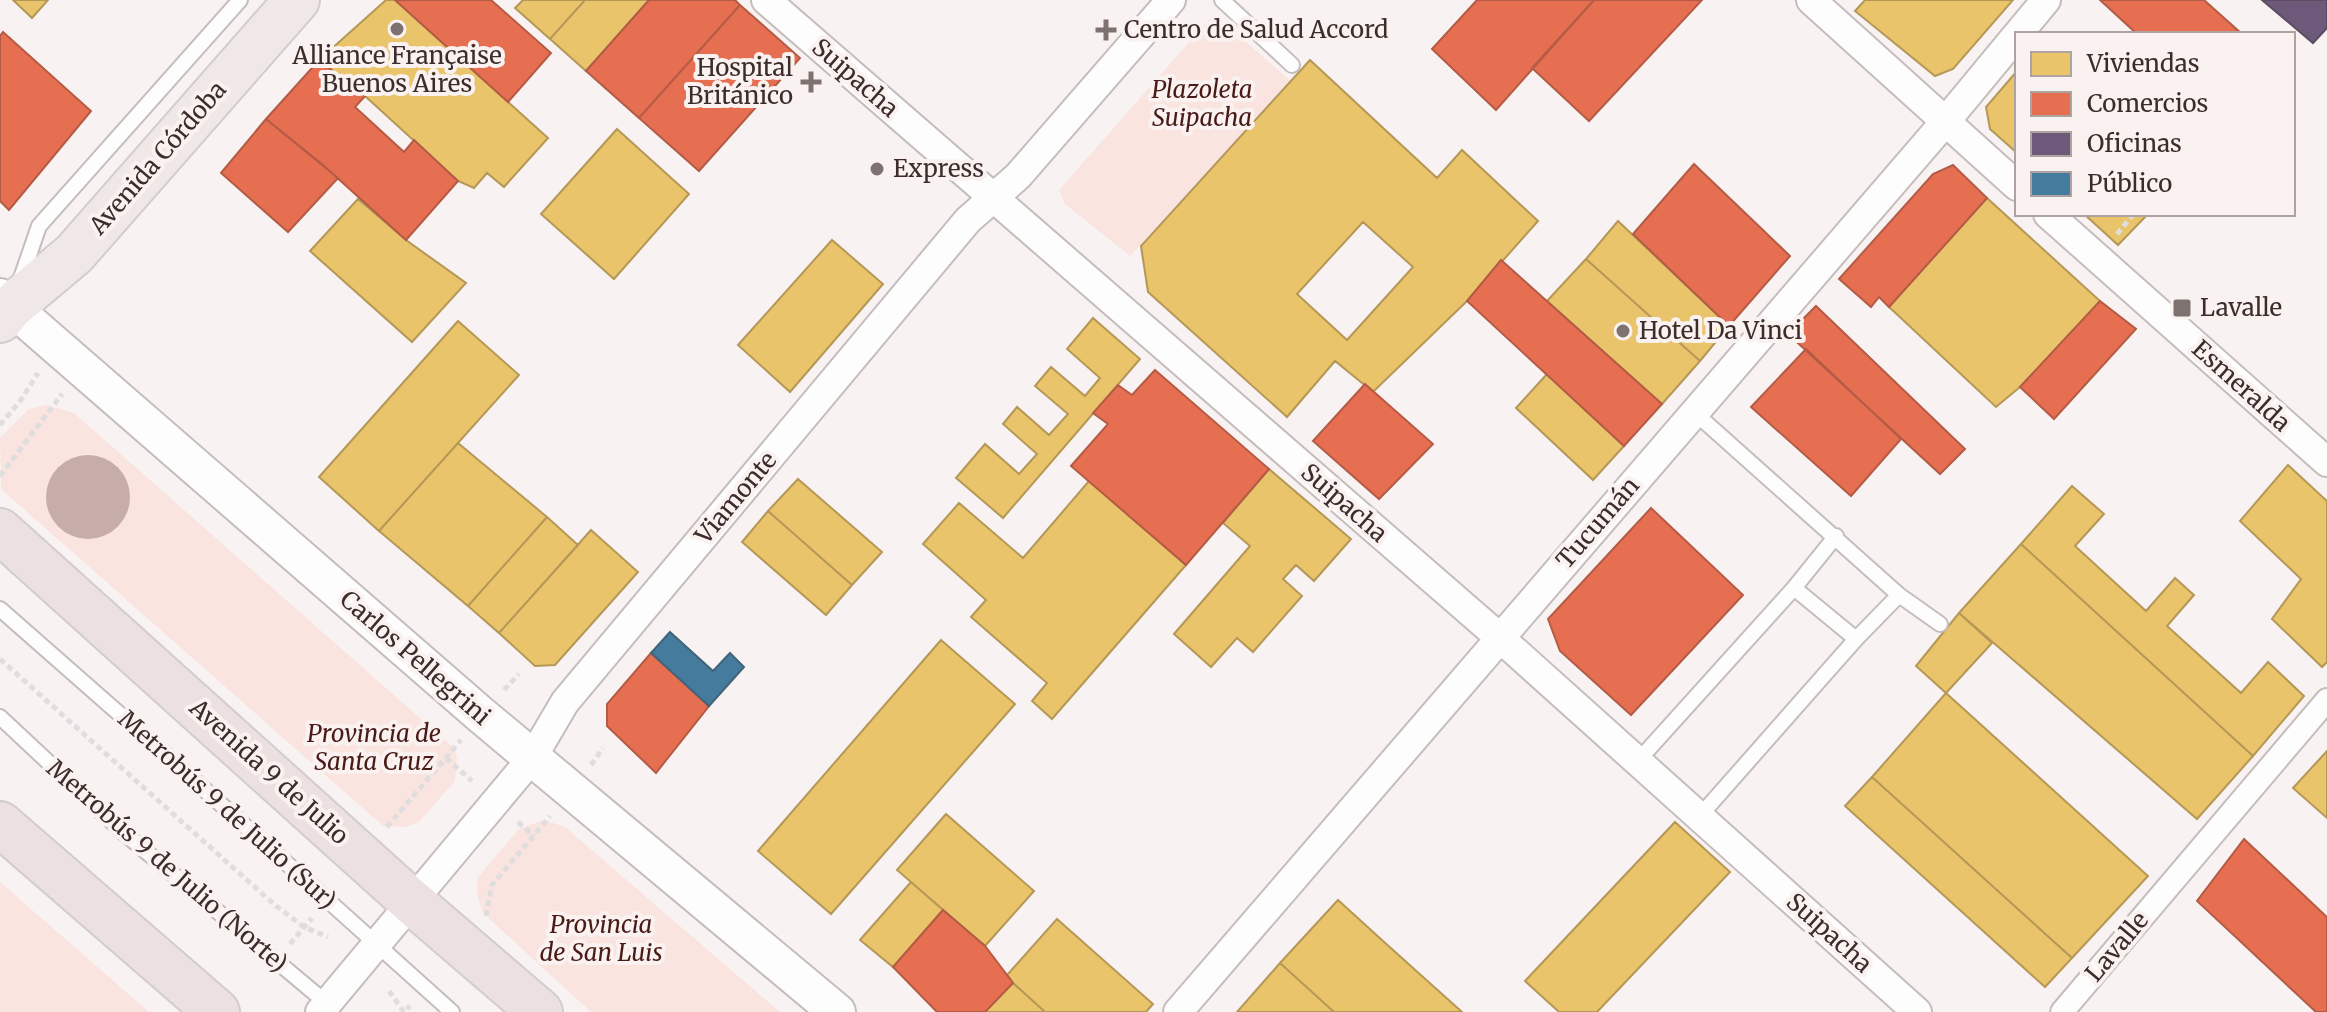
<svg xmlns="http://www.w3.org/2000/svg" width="2327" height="1012" font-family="Merriweather,serif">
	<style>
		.green { fill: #f9e4e0 }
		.water { fill: #c7ada9 }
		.homes { fill: #e9c46a; stroke: #b59757; stroke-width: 2; fill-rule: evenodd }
		.shops { fill: #e76f51; stroke: #b45b46; stroke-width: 2 }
		.offices { fill: #6d597a; stroke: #5e4c62; stroke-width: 2 }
		.public { fill: #457b9d; stroke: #42647b; stroke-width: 2 }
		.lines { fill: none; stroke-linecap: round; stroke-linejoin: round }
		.service-casing { stroke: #c5bdbb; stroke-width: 18 }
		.pedestrian-casing { stroke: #c5bdbb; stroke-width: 26 }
		.minor-casing { stroke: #c5bdbb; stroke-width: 32 }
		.tertiary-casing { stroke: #c5bdbb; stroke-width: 40 }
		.primary-casing { stroke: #d2cdcc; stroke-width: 48 }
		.trunk-casing { stroke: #d2cdcc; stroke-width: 48 }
		.path { stroke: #dfdddd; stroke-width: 5; stroke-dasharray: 6 4; stroke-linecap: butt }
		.service { stroke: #fefdfd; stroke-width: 14 }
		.pedestrian { stroke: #fefdfd; stroke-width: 22 }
		.minor { stroke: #fefdfd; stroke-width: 28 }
		.tertiary { stroke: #fefdfd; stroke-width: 36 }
		.primary { stroke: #f0e8e7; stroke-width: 44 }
		.trunk { stroke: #ece1e0; stroke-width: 44 }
		.poi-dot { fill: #7e7271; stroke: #faf2f0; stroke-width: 3 }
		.labels { text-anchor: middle; stroke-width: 8; stroke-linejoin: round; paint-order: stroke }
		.poi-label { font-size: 24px; fill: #3c2d2b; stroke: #faf2f0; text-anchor: start }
		.street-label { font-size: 24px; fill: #3c2d2b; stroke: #faf2f0 }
		.park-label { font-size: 24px; font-style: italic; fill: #491a16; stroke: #faf2f0 }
	</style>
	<rect width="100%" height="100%" fill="#f8f3f2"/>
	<path class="green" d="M1214 14 1291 81 1130 256 1065 204 1059 190Z
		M47 405 74 413 453 747 457 757 455 781 419 822 406 827 383 826 1 489 0 438 29 409Z
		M544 820 565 827 780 1012H591L483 913 477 894 478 877 519 829Z
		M0 882 149 1012H0Z"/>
	<path class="water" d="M46 497a42 42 0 1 1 84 0a42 42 0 1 1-84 0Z"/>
	<path class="homes" d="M13 0H48L32 18Z
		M386 0H395L548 138 504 187 487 173 474 188 458 181 365 96 319 60Z
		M523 0H585L550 39 515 8Z
		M585 0H649L586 71 550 39Z
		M1865 0H2013L1953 69 1935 76 1855 11Z
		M1310 60 1437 178 1462 150 1538 221 1467 301 1373 392 1335 361 1287 417 1148 292 1141 246ZM1363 222 1413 267 1347 340 1297 294Z
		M2017 71V153L1990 129 1986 107Z
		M617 129 689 194 614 279 541 214Z
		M1987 198 2100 301 2020 387 1996 407 1889 307Z
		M358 199 406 240 466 283 412 342 310 251Z
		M2084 214H2148L2118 245Z
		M1618 221 1729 326 1700 361 1586 259Z
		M832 240 883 284 790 392 738 345Z
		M1586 259 1700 361 1662 404 1547 301Z
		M1093 318 1140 359 1003 518 956 478 985 444 1019 474 1037 454 1003 424 1017 407 1049 435 1068 414 1035 386 1051 367 1085 396 1100 378 1067 349Z
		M458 321 519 375 379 531 319 477Z
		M1547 374 1624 446 1593 480 1516 408Z
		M458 443 547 517 468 606 379 531Z
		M2288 465 2327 501V662L2322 667 2272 619 2301 579 2240 521Z
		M1269 469 1351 539 1314 581 1296 565 1283 579 1302 596 1253 652 1237 638 1211 667 1174 634 1250 546 1223 523Z
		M798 479 882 552 852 585 768 511Z
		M1089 481 1186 565 1052 719 1032 701 1047 683 971 617 986 600 923 544 959 503 1023 558Z
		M2072 486 2104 514 2075 546 2146 611 2175 578 2194 595 2167 626 2241 693 2268 662 2304 696 2253 756 2021 544Z
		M768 511 852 585 826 615 742 542Z
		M547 517 578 545 499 633 468 606Z
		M591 530 638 572 555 665 535 666 499 633Z
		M2021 544 2253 756 2197 819 1959 613Z
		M1959 613 1992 643 1946 693 1916 666Z
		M941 640 1015 704 831 914 758 851Z
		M1946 693 2148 876 2072 958 1872 777Z
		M2327 751V818L2293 788Z
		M1872 777 2072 958 2045 987 1845 806Z
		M946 814 1034 891 985 946 897 870Z
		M1675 822 1730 872 1597 1012H1559L1525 981Z
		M911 882 943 910 893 967 860 940Z
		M1338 900 1383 941 1462 1012H1334L1280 963Z
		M1057 919 1153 1004 1146 1012H1045L1013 983 1007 975Z
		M1280 963 1334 1012H1237Z
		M1013 983 1045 1012H985Z"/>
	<path class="shops" d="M395 0H491L551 53 508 102Z
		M649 0H735L740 5 639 118 586 71Z
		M1477 0H1594L1496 110 1432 49Z
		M1594 0H1702L1589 121 1532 68Z
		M2100 0H2204L2242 34H2137Z
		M740 5 800 58 699 171 639 118Z
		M3 32 91 111 9 210 0 201V36Z
		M319 60 365 96 355 107 404 152 414 140 458 181 406 240 323 165 266 119Z
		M266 119 338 178 288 232 221 173Z
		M1694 164 1790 256 1729 326 1633 234Z
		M1953 165 1987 198 1889 307 1879 297 1871 307 1839 279 1933 174Z
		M1501 260 1662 404 1624 446 1467 301Z
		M2100 301 2136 329 2054 419 2020 387Z
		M1816 306 1965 449 1940 474 1788 334Z
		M1806 349 1901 439 1851 496 1751 407Z
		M1155 370 1269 469 1186 565 1071 466 1108 424 1093 413 1118 385 1132 395Z
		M1365 384 1433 444 1379 499 1313 441Z
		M1651 508 1743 595 1631 715 1560 651 1548 619Z
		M651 653 709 706 656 773 607 726V704Z
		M2244 839 2327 917V1012H2316L2197 901Z
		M943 910 985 946 1013 983 985 1012H937L893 967Z"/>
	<path class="offices" d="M2262 0H2327V28L2313 43Z"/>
	<path class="public" d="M670 632 713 671 730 653 744 667 709 706 651 653Z"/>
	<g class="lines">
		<defs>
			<path id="service" d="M1222 0 1292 65
				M19 284 39 226 240 0
				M1694 412 1899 595 1940 624
				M1794 588 1856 639
				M0 609 165 754 452 1012
				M0 717 124 833 330 1006
				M1637 762 1794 588 1836 536
				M1699 817 1856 639 1899 595"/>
			<path id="pedestrian" d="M2062 1012 2327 700"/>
			<path id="minor" d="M766 0 1499 637 1917 1012
				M1811 0 2017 186
				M2018 34 2046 0
				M2048 214 2327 462
				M320 1012 532 758 565 702 968 220 1018 176 1171 0
				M1178 1012 1945 122 2017 35"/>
			<path id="tertiary" d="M0 297 481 715 837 1012"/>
			<path id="primary" d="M0 320 11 307 74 254 297 0"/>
			<path id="trunk" d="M0 531 412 902 540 1012
				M0 824 217 1012"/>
		</defs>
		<use href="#service" class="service-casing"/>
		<use href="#pedestrian" class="pedestrian-casing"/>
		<use href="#minor" class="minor-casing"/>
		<use href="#tertiary" class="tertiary-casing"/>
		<use href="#primary" class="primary-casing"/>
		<use href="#trunk" class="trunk-casing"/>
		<path class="path" d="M2117 234 2132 216
			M0 425 21 400 38 373
			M0 476 62 394
			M0 659 276 906 304 927 328 937
			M504 690 519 674
			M446 758 472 781
			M591 765 603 748
			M518 822 534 836
			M387 827 461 740
			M486 916 492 885 550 816
			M290 944 312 918
			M389 991 404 1012 410 1006"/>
		<use href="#service" class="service"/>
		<use href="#pedestrian" class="pedestrian"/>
		<use href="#minor" class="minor"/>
		<use href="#tertiary" class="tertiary"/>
		<use href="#primary" class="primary"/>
		<use href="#trunk" class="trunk"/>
	</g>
	<g class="poi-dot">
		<circle cx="397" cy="29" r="8"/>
		<path d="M1102 18h8v8h8v8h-8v8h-8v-8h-8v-8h8z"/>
		<path d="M807 70h8v8h8v8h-8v8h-8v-8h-8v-8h8z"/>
		<circle cx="877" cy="169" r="8"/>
		<rect x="2172" y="298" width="20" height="20" rx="4"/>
		<circle cx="1623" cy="331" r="8"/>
	</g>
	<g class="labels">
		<g class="poi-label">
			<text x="1124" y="38">Centro de Salud Accord</text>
			<text x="397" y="64" text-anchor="middle">Alliance Française<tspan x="397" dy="28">Buenos Aires</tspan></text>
			<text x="793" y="76" text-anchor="end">Hospital<tspan x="793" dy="28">Británico</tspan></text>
			<text x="893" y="177">Express</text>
			<text x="2200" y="316">Lavalle</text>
			<text x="1639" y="339">Hotel Da Vinci</text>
		</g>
		<g class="street-label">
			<text transform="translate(855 78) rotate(41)" y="8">Suipacha</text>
			<text transform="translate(158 158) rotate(-49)" y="8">Avenida Córdoba</text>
			<text transform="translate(2241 386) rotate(42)" y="8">Esmeralda</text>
			<text transform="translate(736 498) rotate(-50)" y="8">Viamonte</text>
			<text transform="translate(1344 503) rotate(41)" y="8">Suipacha</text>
			<text transform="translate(1598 523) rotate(-49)" y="8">Tucumán</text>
			<text transform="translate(415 658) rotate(41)" y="8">Carlos Pellegrini</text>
			<text transform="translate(269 772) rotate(42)" y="8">Avenida 9 de Julio</text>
			<text transform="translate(227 810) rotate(42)" y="8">Metrobús 9 de Julio (Sur)</text>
			<text transform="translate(167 866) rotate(41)" y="8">Metrobús 9 de Julio (Norte)</text>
			<text transform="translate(1829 933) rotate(42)" y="8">Suipacha</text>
			<text transform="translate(2117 947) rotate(-50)" y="8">Lavalle</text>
		</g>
		<g class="park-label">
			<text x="1202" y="98">Plazoleta<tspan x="1202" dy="28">Suipacha</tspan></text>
			<text x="374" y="742">Provincia de<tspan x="374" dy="28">Santa Cruz</tspan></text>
			<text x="601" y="933">Provincia<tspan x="601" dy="28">de San Luis</tspan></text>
		</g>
	</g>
	<rect x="2015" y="32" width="280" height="184" fill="#faf2f0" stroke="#aea3a1" stroke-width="2"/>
	<rect x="2031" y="52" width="40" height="24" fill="#e9c46a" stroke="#aea3a1" stroke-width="2"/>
	<text x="2087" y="72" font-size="24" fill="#3c2d2b">Viviendas</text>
	<rect x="2031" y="92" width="40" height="24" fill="#e76f51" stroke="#aea3a1" stroke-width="2"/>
	<text x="2087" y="112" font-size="24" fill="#3c2d2b">Comercios</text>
	<rect x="2031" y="132" width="40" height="24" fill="#6d597a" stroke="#aea3a1" stroke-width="2"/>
	<text x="2087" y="152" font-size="24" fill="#3c2d2b">Oficinas</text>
	<rect x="2031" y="172" width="40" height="24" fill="#457b9d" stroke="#aea3a1" stroke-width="2"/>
	<text x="2087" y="192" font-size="24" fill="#3c2d2b">Público</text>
</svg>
